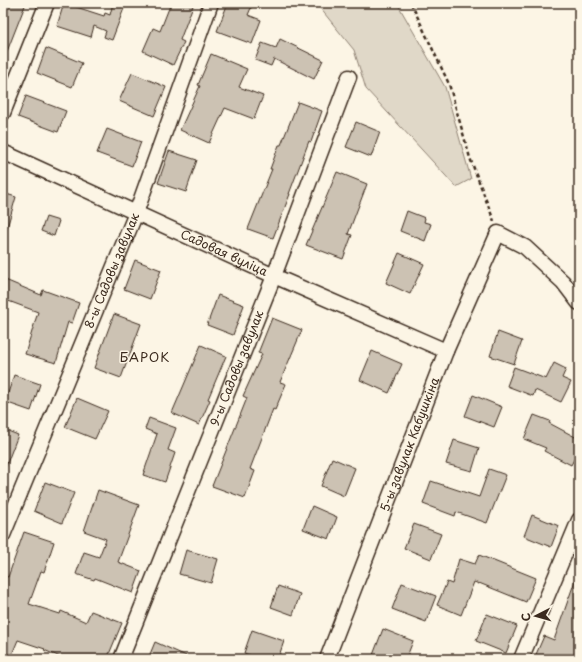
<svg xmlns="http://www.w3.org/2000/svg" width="582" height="662" font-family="'Playpen Sans',sans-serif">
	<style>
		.green { fill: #e0d8c8; stroke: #8e8173 }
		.building { fill: #ccc2b3; stroke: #3b2a1e }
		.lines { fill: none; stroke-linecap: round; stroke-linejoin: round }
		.street-casing { stroke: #3b2a1e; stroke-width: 17 }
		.path { stroke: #3b2a1e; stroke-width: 2.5; stroke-dasharray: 4 3; stroke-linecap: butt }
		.street { stroke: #fcf5e5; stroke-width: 14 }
		.labels { text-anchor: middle; stroke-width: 3; stroke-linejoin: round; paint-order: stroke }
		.street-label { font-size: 12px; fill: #3b2a1e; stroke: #fcf5e5 }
		.neighbourhood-label { font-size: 13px; letter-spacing: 1px; fill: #3b2a1e; stroke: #fcf5e5 }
	</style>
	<rect width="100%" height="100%" fill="#fcf5e5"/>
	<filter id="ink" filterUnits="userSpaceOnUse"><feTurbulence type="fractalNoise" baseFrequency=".025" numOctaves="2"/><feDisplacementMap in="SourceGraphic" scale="8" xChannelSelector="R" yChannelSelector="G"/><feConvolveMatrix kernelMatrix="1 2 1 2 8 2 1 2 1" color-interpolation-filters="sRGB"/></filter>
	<g filter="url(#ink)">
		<path class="green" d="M316 3H397L445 87 471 179 456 187 366 89 354 50Z"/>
		<path class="building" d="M3 3H26L4 59H3Z
			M64 3 104 16 105 13 110 15 113 3H126L112 40 104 37 106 31 94 26 91 37 57 26Z
			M171 3H194L180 40 184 42 173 65 143 51 153 28 160 31Z
			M228 3H253L248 15 261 20 252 44 217 31Z
			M280 39 323 60 314 79 274 59 271 66 255 60 262 43 276 48Z
			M46 48 82 63 72 87 37 73Z
			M211 54 247 69 239 87 263 96 254 119 225 108 209 143 180 130 200 86 198 85Z
			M132 73 166 87 154 116 119 101Z
			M26 96 66 111 58 132 18 117Z
			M298 102 322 111 311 142 309 141 289 194H290L273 238 248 229 272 169H270L279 145H281Z
			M356 122 380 132 371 157 346 147Z
			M107 129 141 142 132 166 97 153Z
			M169 151 197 160 186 192 158 183Z
			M337 172 367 184 348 234 352 235 343 259 306 245Z
			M3 193 16 197 6 231 3 230Z
			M407 211 425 218 424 222 431 224 425 241 400 231Z
			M46 217 59 221 54 236 41 231Z
			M399 253 424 264 410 294 386 283Z
			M135 260 161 270 150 299 124 289Z
			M3 279 41 295 43 290 79 303 72 323 68 322 56 363 25 354 38 312 3 299Z
			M218 295 244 305 233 335 207 325Z
			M114 314 141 324 121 378 94 368Z
			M272 318 302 330 280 382 286 384 275 410 273 409 250 469 255 471 245 498 212 486 247 398 243 396 262 354 258 353Z
			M498 332 522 341 514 364 490 356Z
			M201 345 226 356 208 399 210 400 199 425 172 413Z
			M372 351 402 364 389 393 360 380Z
			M554 363 566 369 562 378 571 382 561 402 535 390 533 396 507 386 514 367 546 379Z
			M14 375 40 384 31 411 5 402Z
			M473 395 502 407 494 427 465 416Z
			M77 398 108 411 95 439 65 427Z
			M534 415 550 421 549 423 579 439V450L571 465 544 451 546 448 524 439Z
			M149 418 176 428 168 450 175 453 165 482 143 475 157 434 145 429Z
			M3 429 18 435 4 471H3Z
			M454 440 479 448 472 471 446 464Z
			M332 458 355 468 344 496 321 486Z
			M489 469 506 475 487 523 456 512 455 516 423 504 431 481 479 497Z
			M45 482 74 493 62 523 34 511Z
			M98 490 139 505 118 562 141 571 133 593 95 578 94 580 76 574 84 552 99 557 106 539 84 531Z
			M312 506 337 517 329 539 303 529Z
			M532 515 559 526 551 547 524 536Z
			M414 524 441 534 431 559 404 548Z
			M24 532 54 542 44 572 41 571 29 604 60 614 61 611 86 622 91 611 122 623 107 659H65L44 650 45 649 18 640 10 659H3V575L8 577Z
			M186 550 218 559 211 583 179 574Z
			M479 555 536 578 526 602 479 583V584L474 582 461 615 437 605 447 582 452 584 459 559 475 564Z
			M577 575H579V648L574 659H534L544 636 554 640Z
			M402 583 436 596 426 622 392 609Z
			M278 586 300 594 293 615 271 607Z
			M487 614 517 626 506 653 476 641Z
			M383 629 413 641 406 659H383L373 655Z
			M252 630 284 641 278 659H260L244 653Z
			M155 642 193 659H148Z"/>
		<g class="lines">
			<defs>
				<g id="street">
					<path d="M3 113 47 3"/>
					<path id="s1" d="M3 152 274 276 446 351"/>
					<path id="s2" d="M3 535 136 213 211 3"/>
					<path id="s3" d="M121 659 274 276 349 77"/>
					<path id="s4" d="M327 659 446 351 498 233 525 247 563 282 579 303"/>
					<path d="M521 659 579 520"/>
				</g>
			</defs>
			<use href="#street" class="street-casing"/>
			<path class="path" d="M411 3 449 84 470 158 494 221"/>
			<use href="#street" class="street"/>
		</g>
	</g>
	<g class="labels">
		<g class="street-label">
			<text dy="4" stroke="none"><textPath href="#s1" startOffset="243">Садовая вуліца</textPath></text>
			<text dy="4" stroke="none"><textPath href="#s2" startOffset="286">8-ы Садовы завулак</textPath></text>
			<text dy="4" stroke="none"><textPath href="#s3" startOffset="313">9-ы Садовы завулак</textPath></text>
			<text dy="4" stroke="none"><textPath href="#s4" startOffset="230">5-ы завулак Кабушкіна</textPath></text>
		</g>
		<g class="neighbourhood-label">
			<text x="145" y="362">БАРОК</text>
		</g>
	</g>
	<rect width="582" height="662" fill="none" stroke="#fcf5e5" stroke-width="16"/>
	<rect x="8" y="8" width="566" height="646" fill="none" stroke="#3b2a1e" stroke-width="1.5" filter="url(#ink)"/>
	<g transform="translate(536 616) rotate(264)" stroke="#fcf5e5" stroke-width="3" paint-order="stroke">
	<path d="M0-3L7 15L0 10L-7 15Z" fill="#3b2a1e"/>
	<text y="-6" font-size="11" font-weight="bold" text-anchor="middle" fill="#3b2a1e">С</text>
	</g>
</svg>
